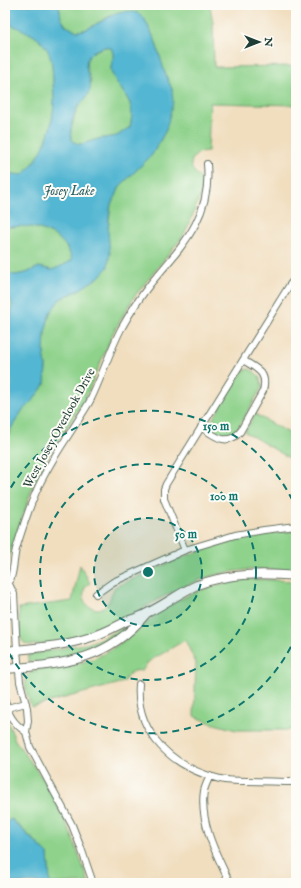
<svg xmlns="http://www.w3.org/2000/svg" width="301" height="888" font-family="'IM FELL English',serif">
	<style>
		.green { fill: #8ed28b; stroke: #568860 }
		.water { fill: #53b6d2; stroke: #397a83; fill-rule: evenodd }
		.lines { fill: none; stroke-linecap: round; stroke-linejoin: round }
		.minor-casing { stroke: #687565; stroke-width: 8 }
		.tertiary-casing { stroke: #687565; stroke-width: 10 }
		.minor { stroke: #fff; stroke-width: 6 }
		.tertiary { stroke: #fff; stroke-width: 8 }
		.ring { fill: none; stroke: #0f766e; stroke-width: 2; stroke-dasharray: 7 5 }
		.labels { text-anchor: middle; stroke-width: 4; stroke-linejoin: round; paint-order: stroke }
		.street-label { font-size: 12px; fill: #1f3d34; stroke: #fdfcf7 }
		.water-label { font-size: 13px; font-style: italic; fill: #2f6163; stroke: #fdfcf7 }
		.centre { fill: #0f766e; stroke: #fdfcf7; stroke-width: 2 }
		.ring-label { font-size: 12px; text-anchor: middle; font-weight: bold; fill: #0f766e; stroke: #fdfcf7; stroke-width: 4; stroke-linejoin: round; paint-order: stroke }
	</style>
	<rect width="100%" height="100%" fill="#fdfcf7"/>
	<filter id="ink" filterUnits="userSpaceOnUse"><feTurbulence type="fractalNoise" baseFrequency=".025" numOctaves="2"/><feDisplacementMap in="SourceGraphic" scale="8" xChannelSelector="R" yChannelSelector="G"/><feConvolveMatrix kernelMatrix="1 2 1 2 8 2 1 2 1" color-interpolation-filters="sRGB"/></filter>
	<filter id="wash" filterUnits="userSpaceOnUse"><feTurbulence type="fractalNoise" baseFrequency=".012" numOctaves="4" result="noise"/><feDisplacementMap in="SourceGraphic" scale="16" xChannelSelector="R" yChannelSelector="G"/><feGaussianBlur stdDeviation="0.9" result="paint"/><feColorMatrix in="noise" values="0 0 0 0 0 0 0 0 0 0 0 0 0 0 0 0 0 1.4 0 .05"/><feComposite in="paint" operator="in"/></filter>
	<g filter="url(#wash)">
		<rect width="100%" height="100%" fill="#f1debf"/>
		<path class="green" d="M59 5H210L213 23 214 67 296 66V105L210 103 208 151C203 151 200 152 196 155 185 166 195 172 201 179 203 182 203 185 203 188L190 222 183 236 134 297 124 314 113 333 86 397 44 463 33 486 5 569V445L10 430 22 411 34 399 45 384 46 366 44 353 45 332 50 313 60 299 77 291 99 277 108 231 111 204 116 196 120 186 152 155 166 130 172 89 165 73 155 40 144 18 138 13C131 13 123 12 116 14 101 17 78 44 64 23 60 17 59 12 59 5Z
			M5 22C19 28 35 33 44 45 53 56 52 67 53 80 53 86 54 92 54 98 54 127 44 156 22 175L5 173Z
			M105 47 111 48C116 58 111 59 111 69 111 74 115 79 117 83 129 101 135 105 130 127L117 136 98 139 82 144H77L72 140 70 132 77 109 86 98 91 80C82 60 85 54 105 47Z
			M5 227C15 227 27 225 36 228 53 232 68 242 72 260 66 265 58 267 52 270L39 267 26 273 15 275 5 273Z
			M5 294C17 301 11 314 8 325L5 326Z
			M249 369C258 373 261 377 262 387L236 432C227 438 222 435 213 430L211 424 212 420 242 372 245 370Z
			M255 414 296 437V462L245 432Z
			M296 531V571C268 569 242 568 215 575 187 583 160 598 135 613 125 618 116 624 106 629 93 634 37 649 26 644 23 643 22 640 20 637L19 608 72 601 80 565 90 583 85 587C84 591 83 595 84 600 87 608 99 612 105 606 111 601 111 593 115 587 160 567 205 545 253 536 267 533 282 532 296 531Z
			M252 579 296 581V730H236L211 723 194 716 196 663 185 640 148 662 142 671C133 669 127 674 124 682L31 707C29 698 20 679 30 673 38 667 53 669 63 667 73 665 84 662 95 658 117 648 133 633 152 618 182 594 214 583 252 579Z
			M130 624 131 627C104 647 64 668 28 661V656L32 654 89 643 104 637Z
			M5 715 15 740 45 782 57 804 72 836 89 883H50L48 854 12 819 5 823Z"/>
		<path class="water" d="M5 5H59L61 18 66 26 77 31 85 30 115 14 129 11 138 13 144 18 155 40 165 73 172 89 173 102 166 130 152 155 120 186 116 196 111 204 109 216 108 231 110 253 108 267 99 277 77 291 60 299 50 313 45 332 44 353 46 366 45 384 34 399 22 411 10 430 5 445V326L8 325C11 314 17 301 5 294V273L15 275 26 273 39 267 52 270C58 267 66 265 72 260 68 242 53 232 36 228 27 225 15 227 5 227V173L22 175C44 157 54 126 54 98 54 92 53 86 53 80 52 67 53 56 44 45 35 33 19 29 5 22ZM105 47 111 48C116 58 111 59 111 69 111 74 115 79 117 83 129 101 135 105 130 127L117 136 98 139 82 144H77L72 140C70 131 72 117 77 108 81 102 88 98 90 90 93 79 82 69 88 58 91 51 98 49 105 47Z
			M11 819 48 854 50 883H5V823Z"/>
	</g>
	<g filter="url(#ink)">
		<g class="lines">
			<defs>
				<path id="minor" d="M201 427C215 436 226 447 240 432L263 391C268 372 257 369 243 360
					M185 550 164 499V489L166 484 289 286 296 277
					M9 584 14 594 17 650 20 682 27 708 28 721 26 732 30 747 72 825 81 848 93 883
					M5 589C14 579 13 562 16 549 22 530 28 510 36 492 50 459 72 432 90 401 102 377 109 352 121 329 130 313 140 297 151 283 182 246 212 217 207 164
					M96 594 113 582 185 550 235 535 264 530 296 526
					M5 614 14 615
					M139 684C135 734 174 768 220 779 228 781 238 781 247 781 263 781 280 782 296 782
					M5 701C9 716 13 723 26 732
					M7 708 26 703
					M210 776C208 780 205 786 204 791 199 822 217 856 230 883"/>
				<path id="tertiary" d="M5 651C36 648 68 646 97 635 108 631 117 626 127 621 134 618 141 617 147 613 164 605 179 593 197 585 230 573 262 573 296 576
					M5 669C62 664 106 662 146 614"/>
			</defs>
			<use href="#minor" class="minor-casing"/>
			<use href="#tertiary" class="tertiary-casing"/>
			<use href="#minor" class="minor"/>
			<use href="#tertiary" class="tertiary"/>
		</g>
	</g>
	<circle cx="148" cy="572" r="54" fill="#0f766e" fill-opacity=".12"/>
	<g class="ring">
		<circle cx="148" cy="572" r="54"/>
		<circle cx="148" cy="572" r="108"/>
		<path d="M296 636A161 161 0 0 1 5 646M5 498A161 161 0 0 1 296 508"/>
	</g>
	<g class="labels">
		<g class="street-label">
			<text transform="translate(59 428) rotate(-61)" y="4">West Josey Overlook Drive</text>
		</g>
		<g class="water-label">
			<text x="69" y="195">Josey Lake</text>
		</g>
	</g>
	<circle cx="148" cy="572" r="6" class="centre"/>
	<g class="ring-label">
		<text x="216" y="430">150 m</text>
		<text x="224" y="500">100 m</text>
		<text x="186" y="538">50 m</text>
	</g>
	<rect width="301" height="888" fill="none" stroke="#fdfcf7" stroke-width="20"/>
	<g transform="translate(259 42) rotate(90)" stroke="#fdfcf7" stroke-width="3" paint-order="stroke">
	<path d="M0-3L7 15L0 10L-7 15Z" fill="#1f3d34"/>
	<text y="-6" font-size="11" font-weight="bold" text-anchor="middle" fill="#1f3d34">N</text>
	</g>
</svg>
